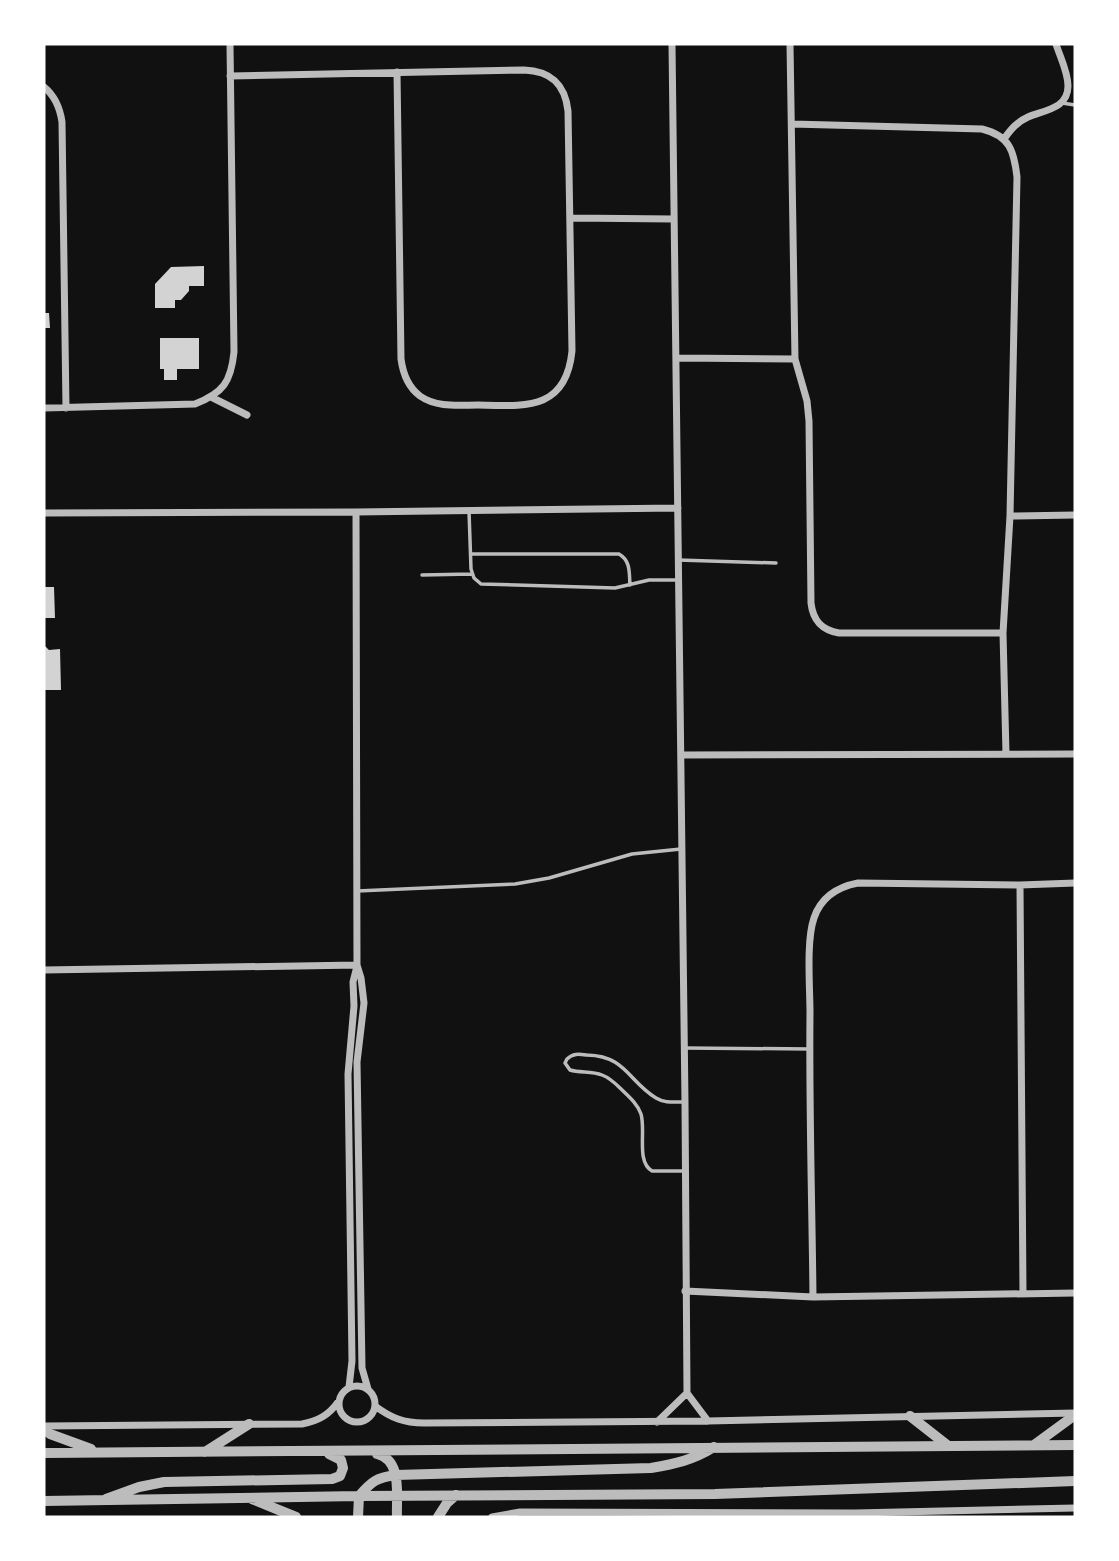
<svg xmlns="http://www.w3.org/2000/svg" width="1119" height="1561" font-family="'Alegreya Sans',sans-serif">
	<style>
		.building { fill: #d3d3d3 }
		.lines { fill: none; stroke-linecap: round; stroke-linejoin: round }
		.service { stroke: #bcbcbc; stroke-width: 3.5 }
		.minor { stroke: #bcbcbc; stroke-width: 7 }
		.tertiary { stroke: #bcbcbc; stroke-width: 10 }
	</style>
	<rect width="100%" height="100%" fill="#111"/>
	<path class="building" d="M204 266V286H189V291L181 300H175V308H155V284L171 267Z
		M44 313H49L50 328H44Z
		M160 338H199V369H177V380H164V369H160Z
		M44 587H54L55 618H44Z
		M44 645 49 650 60 649 61 690H44Z"/>
	<g class="lines">
		<path class="service" d="M1062 103 1075 105
			M469 511 471 569 474 578 481 584 615 588 649 580H679
			M471 554H619C631 561 629 573 630 585
			M678 560 776 563
			M422 575 472 574
			M357 891 515 884 549 878 632 854 681 849
			M685 1048 809 1049
			M683 1102C673 1102 664 1103 656 1098 628 1081 626 1056 587 1055 579 1054 573 1053 567 1059L565 1063 570 1070C580 1073 592 1071 602 1075 610 1078 615 1083 620 1088 628 1096 637 1103 641 1114 646 1131 636 1162 652 1171H685"/>
		<path class="minor" d="M672 44 685 1102 687 1393 708 1421
			M790 44 795 359 807 401 809 421 811 603C813 621 822 630 839 633H1003
			M230 76 524 70C551 71 565 84 568 111L572 351C566 411 525 406 478 405 459 405 437 408 420 396 408 387 403 374 401 359L397 72
			M44 87C55 96 60 108 62 122L66 408
			M792 124 982 129C1010 136 1014 151 1017 177L1010 516 1003 633 1006 754
			M1004 139C1011 129 1017 122 1028 117 1044 110 1068 109 1068 86 1068 72 1060 57 1056 44
			M570 218 674 219
			M676 358 795 359
			M211 397 247 415
			M44 408 195 404C223 393 231 382 234 352L230 44
			M356 512 357 965 361 978 364 1003 357 1062 362 1368 368 1389
			M44 513 356 512 678 508
			M1010 516 1075 515
			M681 755 1075 754
			M1020 885 1023 1294
			M44 970 357 965
			M685 1291 813 1297 1075 1293
			M813 1297C812 1202 809 1108 810 1013 810 987 806 941 814 918 821 897 837 887 858 883L1020 885 1075 883
			M339 1404a18 18 0 1 1 36 0a18 18 0 1 1-36 0Z
			M349 1387 352 1361 348 1074 354 1006 353 982 357 966
			M375 1406C391 1418 404 1423 424 1423L708 1421 1075 1413
			M657 1422 687 1393
			M44 1426 302 1424C318 1421 329 1415 338 1402
			M492 1517 520 1512 855 1513 1075 1508"/>
		<path class="tertiary" d="M910 1416 947 1445
			M44 1429 50 1434 91 1449
			M1034 1445 1075 1415
			M205 1452 249 1424
			M44 1453 1075 1445
			M377 1454C403 1460 396 1496 397 1517
			M359 1496C372 1481 376 1478 396 1475L651 1468C675 1464 693 1460 714 1447
			M106 1499 139 1487 164 1482 332 1479 340 1476 343 1468 341 1460 329 1454
			M252 1499 296 1517
			M44 1501 359 1496 715 1494 1075 1481
			M358 1517 359 1496
			M438 1517 447 1503 456 1495"/>
	</g>
	<rect width="1119" height="1561" fill="none" stroke="#ffffff" stroke-width="91"/>
</svg>
